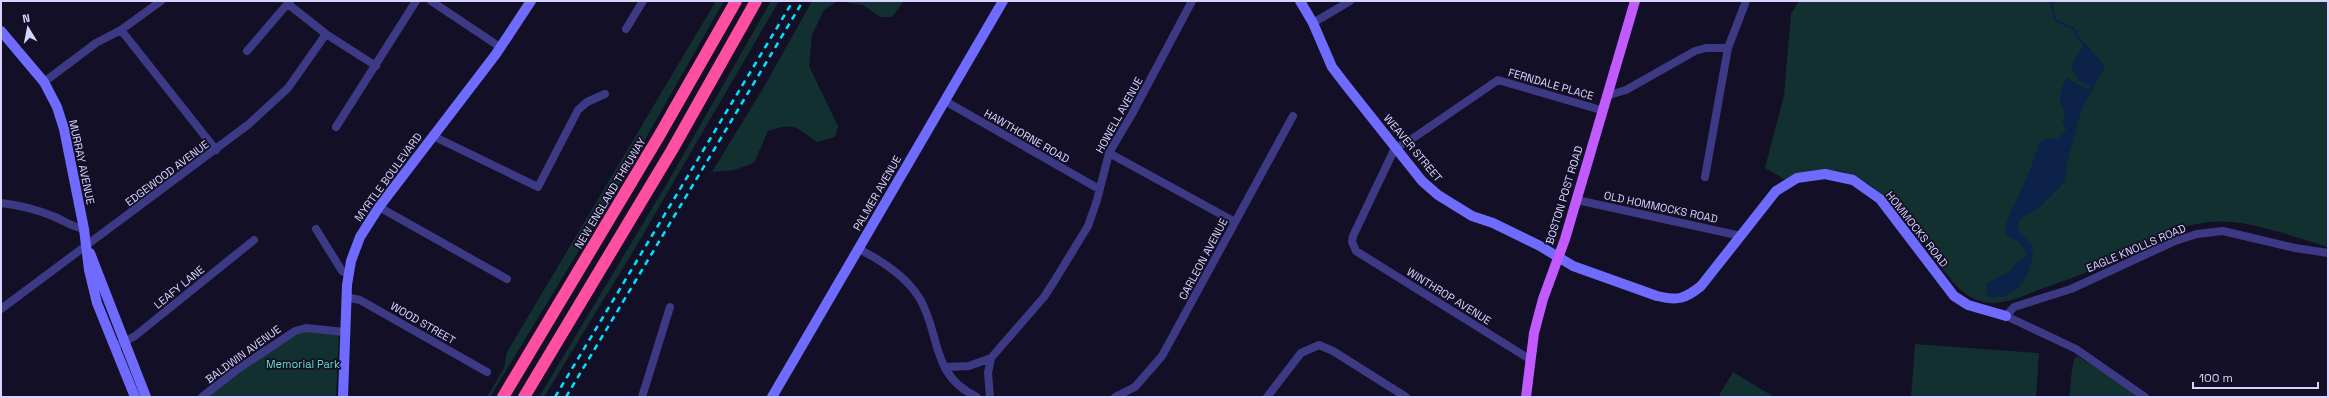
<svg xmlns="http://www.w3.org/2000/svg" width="2329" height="398" font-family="'Space Grotesk',sans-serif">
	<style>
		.green { fill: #12302f }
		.water { fill: #0c2248 }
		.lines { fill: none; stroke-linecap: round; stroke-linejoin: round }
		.stream { stroke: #0c2248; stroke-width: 2.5 }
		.street { stroke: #3d3a85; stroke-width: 8 }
		.secondary { stroke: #6f6bff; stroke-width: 10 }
		.primary { stroke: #c25bff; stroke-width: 10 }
		.highway { stroke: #ff4fa3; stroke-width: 12 }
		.rail { stroke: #00e5ff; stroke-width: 2.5; stroke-dasharray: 6 5; stroke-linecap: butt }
		.labels { text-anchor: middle; stroke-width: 3.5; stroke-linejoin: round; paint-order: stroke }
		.street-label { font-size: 11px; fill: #d9d4ff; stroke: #130f26 }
		.park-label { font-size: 11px; fill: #5fe0c0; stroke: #130f26 }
	</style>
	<rect width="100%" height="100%" fill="#130f26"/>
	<path class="green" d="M716 1H724L623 178 490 397H487L504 368 507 352Z
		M771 1H779L634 250 544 397H539L669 180Z
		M812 1H904L892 17H880L863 5 838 1 824 10 812 35 809 66 838 126 835 137 817 142C795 127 795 122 768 131L754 163 734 170 712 172 765 85Z
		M1799 1H2328V247C2293 237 2247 218 2210 222 2169 226 2135 249 2099 266 2081 276 2060 282 2041 289 2023 296 2004 306 1984 302 1965 298 1953 283 1942 268 1916 232 1876 168 1826 170 1813 171 1799 177 1786 180L1765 168 1784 95 1791 14Z
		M295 331H339L336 397H203Z
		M1915 344 2039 353 2036 397H1911Z
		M2077 356 2143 397H2069C2072 387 2070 361 2077 356Z
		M1733 372 1774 397H1718Z"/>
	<path class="water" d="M2085 43 2105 66 2082 109 2068 159 2065 182 2038 209 2026 215 2018 223V230L2033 245C2033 271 2020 301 1990 297L1986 294V283L2007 273 2018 261 2027 254C2024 251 2023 246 2019 243 2011 237 2005 239 2005 227 2015 199 2032 173 2038 144L2046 138 2058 139 2066 130 2062 122 2065 113 2060 101V94L2065 80 2068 78 2088 90 2090 87 2078 80 2071 66Z"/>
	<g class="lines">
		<path class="stream" d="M2049 1 2052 4 2055 20 2074 29 2079 39 2085 45"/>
		<path class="street" d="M431 1 500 47
			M288 4 326 34 376 66
			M1313 23 1350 1
			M626 29 643 1
			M121 30 216 150
			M247 51 290 1
			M44 82 96 43 121 30 161 1
			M1606 96 1626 90 1695 51 1706 48H1728L1746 1
			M945 101 1099 189
			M336 127 416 1
			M433 136 538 187 578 110 587 102 605 94
			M1109 153 1235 222
			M1705 177 1728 48
			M1577 200 1741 236
			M1 203C20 205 38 210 55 217 66 222 73 227 84 229
			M379 207 507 279
			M316 229 342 271 349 274
			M859 249C882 261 906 276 920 299 941 335 930 375 977 397
			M346 297 360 300 487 372
			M1 309 249 124 288 88 326 34
			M120 344 135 336 254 240
			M1531 360 1356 251 1352 242 1353 236 1395 148 1409 141 1498 80 1601 110
			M945 367 969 366 991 358 1044 297 1055 280 1088 226 1097 200 1109 153 1132 114 1192 1
			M202 397 238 369 295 331 306 328 345 332
			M642 397 670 307
			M990 397 988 373 991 358
			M1115 397 1135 387 1162 356 1293 116
			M1267 397 1301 353 1319 345 1333 351 1406 397
			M2145 397 2076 349 2006 316 2014 307 2071 289 2175 241 2197 234 2223 231 2295 248 2328 253"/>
		<path class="secondary" d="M1300 1 1313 23 1332 67 1345 84 1422 181 1438 195 1472 216 1493 223 1540 246 1573 266 1657 296C1678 301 1685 299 1701 286L1776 191 1797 178 1825 174 1853 180 1880 199 1954 296 1968 305 2006 316
			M1 31 44 82 57 107 64 129 84 229 89 270 97 303 135 397
			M90 253 146 397
			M343 397 347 285 351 261 360 237 379 207 496 54 531 1
			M772 397 1003 1"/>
		<path class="primary" d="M1526 397 1534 333 1543 299 1565 239 1635 1"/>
		<path class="highway" d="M503 397 659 136 736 1
			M524 397 672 150 756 1"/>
		<path class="rail" d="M555 397 793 1
			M566 397 803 1"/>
	</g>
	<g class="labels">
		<g class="street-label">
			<text transform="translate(1551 84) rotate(16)" y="4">FERNDALE PLACE</text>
			<text transform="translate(1119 115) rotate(-61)" y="4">HOWELL AVENUE</text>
			<text transform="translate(1027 136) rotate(30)" y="4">HAWTHORNE ROAD</text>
			<text transform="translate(1413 148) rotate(50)" y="4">WEAVER STREET</text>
			<text transform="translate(82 162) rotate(78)" y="4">MURRAY AVENUE</text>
			<text transform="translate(167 173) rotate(-37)" y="4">EDGEWOOD AVENUE</text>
			<text transform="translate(388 177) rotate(-54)" y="4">MYRTLE BOULEVARD</text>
			<text transform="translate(610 193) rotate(-59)" y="4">NEW ENGLAND THRUWAY</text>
			<text transform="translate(877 193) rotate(-60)" y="4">PALMER AVENUE</text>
			<text transform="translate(1564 195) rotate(-73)" y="4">BOSTON POST ROAD</text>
			<text transform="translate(1661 207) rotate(12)" y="4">OLD HOMMOCKS ROAD</text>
			<text transform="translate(1917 229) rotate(52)" y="4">HOMMOCKS ROAD</text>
			<text transform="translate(2136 248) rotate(-23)" y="4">EAGLE KNOLLS ROAD</text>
			<text transform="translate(1203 259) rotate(-62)" y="4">CARLEON AVENUE</text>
			<text transform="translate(179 287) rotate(-39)" y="4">LEAFY LANE</text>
			<text transform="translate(1449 296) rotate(32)" y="4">WINTHROP AVENUE</text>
			<text transform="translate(423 323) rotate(30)" y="4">WOOD STREET</text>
			<text transform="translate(243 354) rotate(-36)" y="4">BALDWIN AVENUE</text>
		</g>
		<g class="park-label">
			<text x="303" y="368">Memorial Park</text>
		</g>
	</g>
	<rect width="2329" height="398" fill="none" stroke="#d9d4ff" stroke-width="4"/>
	<g transform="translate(28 28) rotate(350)" stroke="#130f26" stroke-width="3" paint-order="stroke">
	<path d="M0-3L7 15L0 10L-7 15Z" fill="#d9d4ff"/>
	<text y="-6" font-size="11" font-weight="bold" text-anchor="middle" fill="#d9d4ff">N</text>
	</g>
	<path d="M2193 382v6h125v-6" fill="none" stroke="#d9d4ff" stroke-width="2"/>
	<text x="2199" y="382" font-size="12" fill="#d9d4ff" stroke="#130f26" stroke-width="3" paint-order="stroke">100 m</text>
</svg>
